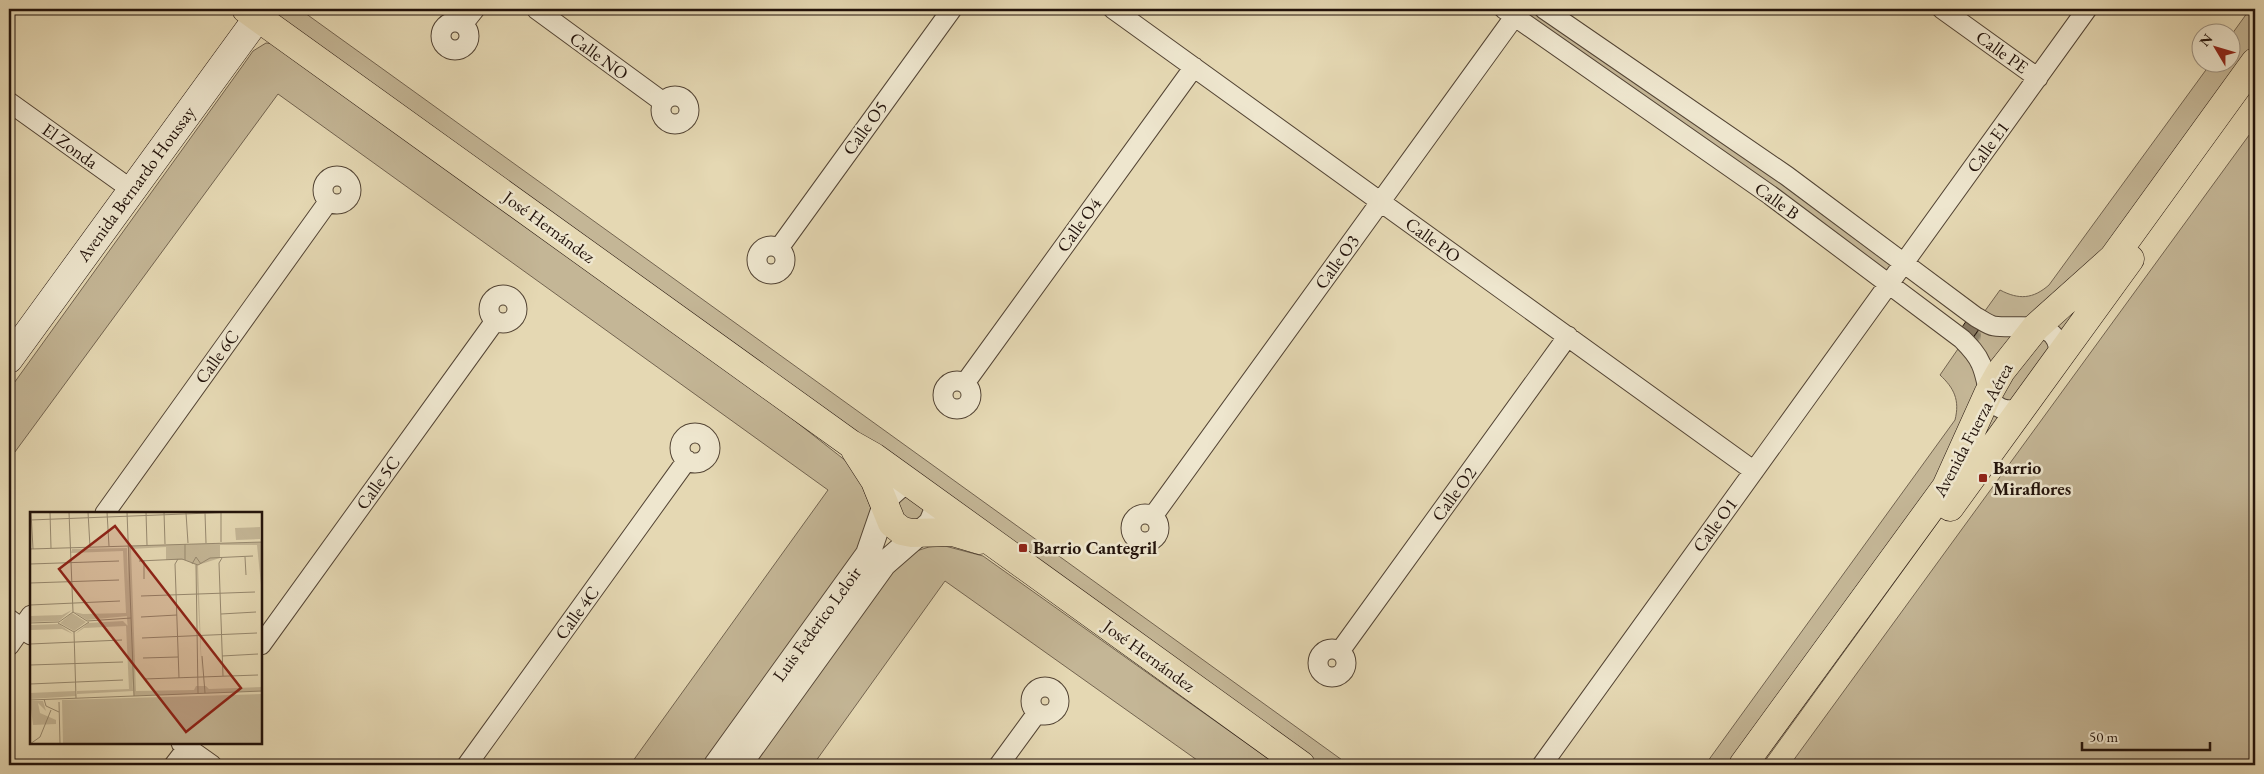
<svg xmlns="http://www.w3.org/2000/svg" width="2264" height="774" font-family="'EB Garamond',serif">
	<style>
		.green { fill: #c4b696; stroke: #736450 }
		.building { fill: #877962; stroke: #22120a; filter: url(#shadow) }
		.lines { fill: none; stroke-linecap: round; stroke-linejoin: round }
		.minor-casing { stroke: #534434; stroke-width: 21 }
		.tertiary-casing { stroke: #534434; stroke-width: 26 }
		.secondary-casing { stroke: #22120a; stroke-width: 29 }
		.primary-casing { stroke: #22120a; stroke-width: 29 }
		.minor { stroke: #eee6ce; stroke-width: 19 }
		.tertiary { stroke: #eee6ce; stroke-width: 24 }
		.secondary { stroke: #eee6ce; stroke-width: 28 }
		.primary { stroke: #e5d8b3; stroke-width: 28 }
		.poi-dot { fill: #8f2418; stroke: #eee6ce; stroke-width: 2 }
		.labels { text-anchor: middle; stroke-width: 5; stroke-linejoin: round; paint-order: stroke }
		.street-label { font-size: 18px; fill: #22120a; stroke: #eee6ce }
		.poi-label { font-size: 18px; font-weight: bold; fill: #22120a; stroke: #eee6ce; text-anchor: start }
		.inset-road { fill: none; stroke: #97896f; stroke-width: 1 }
		.view { fill: #8f2418; fill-opacity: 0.15; stroke: #8f2418; stroke-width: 2.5 }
		.inset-edge { fill: none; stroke: #22120a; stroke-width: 2.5 }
	</style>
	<defs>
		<filter id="shadow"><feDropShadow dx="3" dy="5.5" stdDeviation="1" flood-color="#0004"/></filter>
	</defs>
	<rect width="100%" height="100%" fill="#e5d8b3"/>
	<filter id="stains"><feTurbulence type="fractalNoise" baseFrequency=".004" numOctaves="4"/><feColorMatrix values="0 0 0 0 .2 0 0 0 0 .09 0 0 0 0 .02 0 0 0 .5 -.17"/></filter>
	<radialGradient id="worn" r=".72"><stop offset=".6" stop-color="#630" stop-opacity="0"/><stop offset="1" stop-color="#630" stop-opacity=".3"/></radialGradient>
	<path class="green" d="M264 9H304L305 13 1349 765H1301L996 546 912 533 864 462Z
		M1504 9H1544L1903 264 1888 285Z
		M2250 9H2255V85L1762 765H1705L1955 420C1960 400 1954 388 1940 375L1960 346 1965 349 1987 319 1982 315 2000 290C2019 300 2033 299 2049 285L2211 63 2232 62V34Z
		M266 43 275 44 776 406 855 468 872 511 867 536 707 765H630L828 490 278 94 9 460V390L241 68 253 51Z
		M2255 127V765H1790Z
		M945 546 983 556 1277 765H1204L945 581 813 765H745L880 576 913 552 929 547Z"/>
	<path class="building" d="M1967 320 1979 329 1972 339 1960 330Z"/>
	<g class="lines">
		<defs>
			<path id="minor" d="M536 9 663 102
				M1113 9 1754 471
				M1504 9 1770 195 1962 339C1969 346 1977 354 1981 364 1991 386 1985 418 2022 408
				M1544 9 1787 176 1976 317C1982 320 1988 325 1994 326 2020 330 2061 316 2059 357
				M1942 9 2038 78
				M441 36a14 14 0 1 1 28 0a14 14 0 1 1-28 0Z
				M463 24 475 9
				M661 110a14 14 0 1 1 28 0a14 14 0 1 1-28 0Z
				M9 102 132 190
				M323 190a14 14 0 1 1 28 0a14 14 0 1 1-28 0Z
				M757 260a14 14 0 1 1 28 0a14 14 0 1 1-28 0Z
				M779 248 952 9
				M489 309a14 14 0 1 1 28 0a14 14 0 1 1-28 0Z
				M943 395a14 14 0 1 1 28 0a14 14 0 1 1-28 0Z
				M965 383 1194 67
				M680 448a15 15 0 1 1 30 0a15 15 0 1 1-30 0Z
				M105 513 328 202
				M1131 528a14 14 0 1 1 28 0a14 14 0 1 1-28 0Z
				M1153 516 1520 9
				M9 619 31 635
				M261 645 495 321
				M9 646 31 615
				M1318 663a14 14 0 1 1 28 0a14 14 0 1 1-28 0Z
				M1340 651 1568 336
				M1031 701a14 14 0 1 1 28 0a14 14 0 1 1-28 0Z
				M181 743 212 765
				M174 765 191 743
				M467 765 687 460
				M999 765 1037 713
				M1542 765 2087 9"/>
			<path id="tertiary" d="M716 765 868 554 888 496 898 487 909 482
				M739 765 884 564 931 523 936 511 934 500"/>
			<path id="secondary" d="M9 359 264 9"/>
			<path id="primary" d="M246 9 851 444 874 457 1301 765
				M855 450 875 481 892 523 902 531 912 533 953 532 980 540
				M1950 507 2130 259
				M1743 765 1946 487 1988 394 2001 371 2036 327 2113 258 2255 62"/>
		</defs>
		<use href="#minor" class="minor-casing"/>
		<use href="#tertiary" class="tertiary-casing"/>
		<use href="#secondary" class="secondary-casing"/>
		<use href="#primary" class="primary-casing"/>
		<use href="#minor" class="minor"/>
		<use href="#tertiary" class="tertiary"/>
		<use href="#secondary" class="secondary"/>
		<use href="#primary" class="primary"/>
	</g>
	<g class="poi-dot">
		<rect x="1978" y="473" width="10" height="10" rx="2.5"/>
		<rect x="1018" y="543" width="10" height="10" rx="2.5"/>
	</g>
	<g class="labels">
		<g class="street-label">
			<text transform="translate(2002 52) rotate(36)" y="6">Calle PE</text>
			<text transform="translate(599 56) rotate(36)" y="6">Calle NO</text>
			<text transform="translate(865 128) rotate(-54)" y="6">Calle O5</text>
			<text transform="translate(70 146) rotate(36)" y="6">El Zonda</text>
			<text transform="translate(1988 147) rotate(-54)" y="6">Calle E1</text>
			<text transform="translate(136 184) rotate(-54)" y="6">Avenida Bernardo Houssay</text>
			<text transform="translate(1777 201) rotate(36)" y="6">Calle B</text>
			<text transform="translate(1079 225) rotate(-54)" y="6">Calle O4</text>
			<text transform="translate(549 227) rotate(36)" y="6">José Hernández</text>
			<text transform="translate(1433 240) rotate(36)" y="6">Calle PO</text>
			<text transform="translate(1337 262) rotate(-54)" y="6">Calle O3</text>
			<text transform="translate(217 357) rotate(-54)" y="6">Calle 6C</text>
			<text transform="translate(1973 430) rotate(-62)" y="6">Avenida Fuerza Aérea</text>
			<text transform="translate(378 483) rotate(-54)" y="6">Calle 5C</text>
			<text transform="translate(1454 494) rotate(-54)" y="6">Calle O2</text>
			<text transform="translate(1715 525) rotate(-54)" y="6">Calle O1</text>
			<text transform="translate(577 613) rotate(-54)" y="6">Calle 4C</text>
			<text transform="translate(817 624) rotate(-54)" y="6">Luis Federico Leloir</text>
			<text transform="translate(1149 656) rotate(36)" y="6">José Hernández</text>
		</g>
		<g class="poi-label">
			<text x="1993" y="474">Barrio<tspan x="1993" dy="21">Miraflores</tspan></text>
			<text x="1033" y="554">Barrio Cantegril</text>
		</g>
	</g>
	<g transform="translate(30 512)">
		<rect width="232" height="232" fill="#e5d8b3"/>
		<path d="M230 15V27L206 28 205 16ZM232 30V83L227 33H190V46L168 53 172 165 166 53 155 48H136V35L101 37 106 179 164 178 166 174H176L179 177 232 175V179L104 184 97 107 98 34ZM97 36 98 104 57 108 44 100 53 102 96 101 93 39 41 41 42 37ZM42 98 29 109 0 110V104L32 103ZM42 101 56 110 44 119 30 111ZM93 109 100 116 103 179 47 182V179L99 177 96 114 54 116 45 122 58 111ZM29 112 43 122 32 117 0 118V113ZM45 179 46 184 0 187V181ZM232 182V232H33L32 188ZM0 189H13L16 199 8 191 10 201 26 208V212L3 213Z" fill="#c4b696"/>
		<path class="inset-road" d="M1 0 3 37M20 0 21 36M39 0 43 100M58 0 60 35M77 0 79 34M97 0 104 184M116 0 117 33M134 0 135 32M156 1 158 31M175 1 176 31M191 1V30M0 8 205 0M0 37 233 30M215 45 216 63M192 46 189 51 193 164M148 47 145 52 149 166M114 48V67M155 48V32M109 49 152 47 168 53 180 46 223 44M0 52 89 49M162 52 166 45 171 52M166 53 168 181M0 71 89 68M111 84 225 80M0 93 90 89M191 102 226 100M111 105 147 103M0 111 29 110 43 100 57 109 101 106M28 111 44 120 59 110M44 120 46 186M112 126 227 121M0 132 92 128M172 144 175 181M192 144 228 142M113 146 148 145M0 153 93 150M114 167 228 163M0 172 93 168M14 187 16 194 29 200M0 188 233 179M29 190 30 232M0 232 10 225 21 198"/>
		<path class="view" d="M85 14 211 176 156 220 29 57Z"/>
		<rect width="232" height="232" class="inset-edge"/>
	</g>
	<rect width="2264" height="774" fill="none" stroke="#e5d8b3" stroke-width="30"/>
	<rect x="10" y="10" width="2244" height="754" fill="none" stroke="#22120a" stroke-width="2.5"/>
	<rect x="15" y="15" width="2234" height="744" fill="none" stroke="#22120a"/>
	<g transform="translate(2216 48) rotate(308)"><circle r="24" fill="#eee6ce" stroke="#9c9180"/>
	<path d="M0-4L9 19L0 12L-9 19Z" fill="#8f2418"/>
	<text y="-8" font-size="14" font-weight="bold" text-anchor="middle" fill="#22120a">N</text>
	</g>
	<path d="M2082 742v8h128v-8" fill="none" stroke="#22120a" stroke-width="2.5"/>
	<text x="2089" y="742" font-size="15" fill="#22120a" stroke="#eee6ce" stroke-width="4" paint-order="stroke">50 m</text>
	<rect width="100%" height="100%" filter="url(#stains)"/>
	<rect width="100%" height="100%" fill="url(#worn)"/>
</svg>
